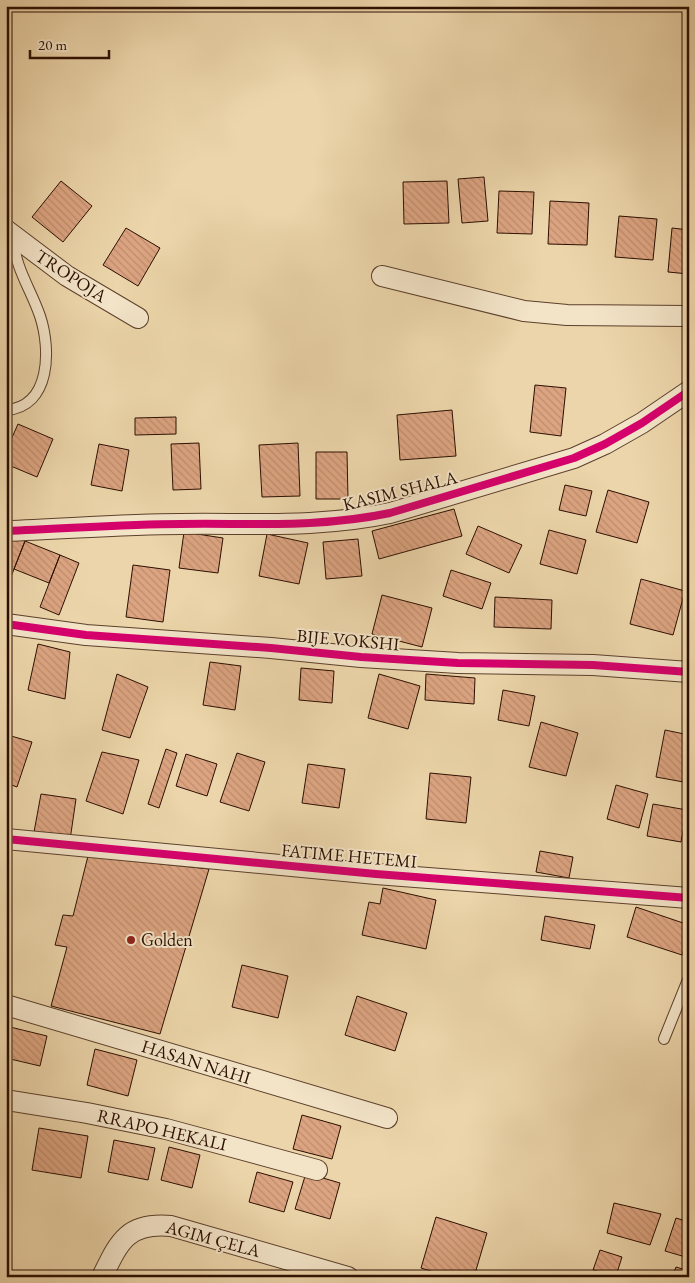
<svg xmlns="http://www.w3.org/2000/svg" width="695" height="1283" font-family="'EB Garamond',serif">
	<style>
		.building { fill: url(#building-back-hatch); stroke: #2c0f01 }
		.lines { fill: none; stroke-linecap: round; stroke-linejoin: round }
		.service-casing { stroke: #5c402b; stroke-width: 12 }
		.minor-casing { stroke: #5c402b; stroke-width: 22 }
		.service { stroke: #f3e4c8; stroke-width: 10 }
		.minor { stroke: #f3e4c8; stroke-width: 20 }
		.cycleway-casing { stroke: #f3e4c8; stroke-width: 11 }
		.cycleway { stroke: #d6006c; stroke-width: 8 }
		.poi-dot { fill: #8f2418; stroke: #f3e4c8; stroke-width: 2 }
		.labels { text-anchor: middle; stroke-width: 4; stroke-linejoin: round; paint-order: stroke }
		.street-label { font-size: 18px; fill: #2c0f01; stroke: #f3e4c8 }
		.poi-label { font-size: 18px; fill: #2c0f01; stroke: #f3e4c8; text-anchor: start }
	</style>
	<defs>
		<pattern id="building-back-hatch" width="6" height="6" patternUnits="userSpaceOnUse" patternTransform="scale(1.25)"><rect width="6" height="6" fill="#dca481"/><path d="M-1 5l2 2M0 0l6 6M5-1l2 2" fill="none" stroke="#bd8c6e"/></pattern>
	</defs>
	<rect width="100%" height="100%" fill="#ecd5aa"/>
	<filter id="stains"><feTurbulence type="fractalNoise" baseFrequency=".004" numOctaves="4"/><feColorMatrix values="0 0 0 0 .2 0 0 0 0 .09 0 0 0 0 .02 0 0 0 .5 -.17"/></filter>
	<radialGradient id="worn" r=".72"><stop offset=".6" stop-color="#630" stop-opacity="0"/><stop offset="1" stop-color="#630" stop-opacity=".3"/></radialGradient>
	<path class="building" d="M484 177 488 221 462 223 458 179Z
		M61 181 92 206 63 242 32 217Z
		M447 181 449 223 404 224 403 182Z
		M499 191 534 192 532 234 497 233Z
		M550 201 589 203 587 245 548 244Z
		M619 216 657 219 653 260 615 257Z
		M126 228 160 248 138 286 103 265Z
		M672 228 689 230V274L668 272Z
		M535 385 566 388 561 436 530 432Z
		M452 410 456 456 400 460 397 415Z
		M176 417V434L135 435V418Z
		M18 424 53 439 37 477 6 464V451Z
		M199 443 201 489 173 490 171 444Z
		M298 443 300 496 262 497 259 445Z
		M99 444 129 450 122 491 91 485Z
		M316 452H347L348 499H316Z
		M565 485 592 491 586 516 559 510Z
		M608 490 649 502 637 543 596 532Z
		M454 509 462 536 379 559 372 531Z
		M478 526 522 545 509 573 466 554Z
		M549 530 586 540 577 574 540 564Z
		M184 532 223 538 218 573 179 568Z
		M6 534 25 541 7 587H6Z
		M267 534 308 543 299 584 259 576Z
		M358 539 362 576 326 579 323 542Z
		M25 541 60 555 49 583 14 569Z
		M60 555 79 563 59 615 40 607Z
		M133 565 170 570 163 622 126 617Z
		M451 570 491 583 482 609 443 596Z
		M641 579 685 591 673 635 630 624Z
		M382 595 432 608 422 647 372 634Z
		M495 597 552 600 551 629 494 627Z
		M38 644 70 652 65 699 28 690Z
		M210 662 241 666 235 710 203 705Z
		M301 668 334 671 332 703 299 700Z
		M117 674 148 687 130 738 102 730Z
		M379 674 420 686 408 729 368 718Z
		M426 674 475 678 474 704 425 700Z
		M503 690 535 696 529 726 498 720Z
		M541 722 578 733 566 776 529 767Z
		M665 730 689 735V783L656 777Z
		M11 736 32 742 17 787 6 783V751Z
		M166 749 177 753 159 808 148 804Z
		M102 752 139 760 123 814 86 801Z
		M237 753 265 762 249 811 220 802Z
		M186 754 217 764 207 796 176 786Z
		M308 764 345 769 339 808 302 803Z
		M430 773 471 777 466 823 426 819Z
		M616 785 648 794 639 828 607 819Z
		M41 794 76 799 70 840 34 832Z
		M653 804 687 810 681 842 647 836Z
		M540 851 573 857 569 878 536 872Z
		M88 856 209 869 160 1034 51 1006 67 947 55 945 63 915 73 916Z
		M383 888 436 900 426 949 362 935 369 902 380 904Z
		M636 907 689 925V934L682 955 627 937Z
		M545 916 595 925 590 949 541 940Z
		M242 965 288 976 278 1018 232 1007Z
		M357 996 407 1013 395 1051 345 1035Z
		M6 1026 47 1036 40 1066 6 1058Z
		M95 1049 137 1060 128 1096 87 1085Z
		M302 1115 341 1126 332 1159 293 1149Z
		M39 1128 88 1136 81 1178 32 1170Z
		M114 1140 155 1148 148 1180 108 1172Z
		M169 1147 200 1155 192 1188 161 1180Z
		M257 1172 293 1182 284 1212 249 1202Z
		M306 1173 340 1183 330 1219 295 1209Z
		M614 1203 661 1214 650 1245 607 1233Z
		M436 1217 487 1233 474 1277H450L421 1268Z
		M676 1218 689 1222V1258L665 1251Z
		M600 1250 622 1257 616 1276 593 1270Z
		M676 1267 689 1271V1277H672Z"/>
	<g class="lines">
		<defs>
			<path id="service" d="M6 410C51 407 51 349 40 316 30 287 15 269 13 236
				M664 1039 689 977"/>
			<path id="minor" d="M6 230 67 276 138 318
				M382 276 524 311 567 315 689 316
				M6 531C65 529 123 524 181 524 253 523 319 528 390 513L574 458 605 444 642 423 689 391
				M6 624 86 635 271 648 361 657 458 663 593 665 689 672
				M6 839 376 874 689 898
				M6 1005 387 1118
				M6 1100 87 1113 166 1129 317 1170
				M102 1277C119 1242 127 1222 171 1226L348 1277"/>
		</defs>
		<use href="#service" class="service-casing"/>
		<use href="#minor" class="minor-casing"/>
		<use href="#service" class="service"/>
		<use href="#minor" class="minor"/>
		<defs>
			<path id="cycleway" d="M6 531C65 529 123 524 181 524 253 523 319 528 390 513L574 458 605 444 642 423 689 391
				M6 624 86 635 271 648 361 657 458 663 593 665 689 672
				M6 839 376 874 689 898"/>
		</defs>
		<use href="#cycleway" class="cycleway-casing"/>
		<use href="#cycleway" class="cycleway"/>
	</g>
	<circle class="poi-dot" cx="131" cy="940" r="5"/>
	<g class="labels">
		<g class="street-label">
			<text transform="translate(71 276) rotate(33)" y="6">TROPOJA</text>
			<text transform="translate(400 491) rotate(-14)" y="6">KASIM SHALA</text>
			<text transform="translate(348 640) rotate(5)" y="6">BIJE VOKSHI</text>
			<text transform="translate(349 856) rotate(5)" y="6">FATIME HETEMI</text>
			<text transform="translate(196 1062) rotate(17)" y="6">HASAN NAHI</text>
			<text transform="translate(162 1130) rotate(13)" y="6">RRAPO HEKALI</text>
			<text transform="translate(213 1239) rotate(15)" y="6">AGIM ÇELA</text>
		</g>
		<g class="poi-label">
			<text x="141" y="946">Golden</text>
		</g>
	</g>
	<rect width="695" height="1283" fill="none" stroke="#ecd5aa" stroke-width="25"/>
	<rect x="8" y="8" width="680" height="1268" fill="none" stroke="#2c0f01" stroke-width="2.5"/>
	<rect x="12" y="12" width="670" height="1258" fill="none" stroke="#2c0f01"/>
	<path d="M30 50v8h79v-8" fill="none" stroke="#2c0f01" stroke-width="2.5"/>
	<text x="38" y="50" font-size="15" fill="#2c0f01" stroke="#f3e4c8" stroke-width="4" paint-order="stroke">20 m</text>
	<rect width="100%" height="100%" filter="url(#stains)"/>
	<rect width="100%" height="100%" fill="url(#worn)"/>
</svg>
